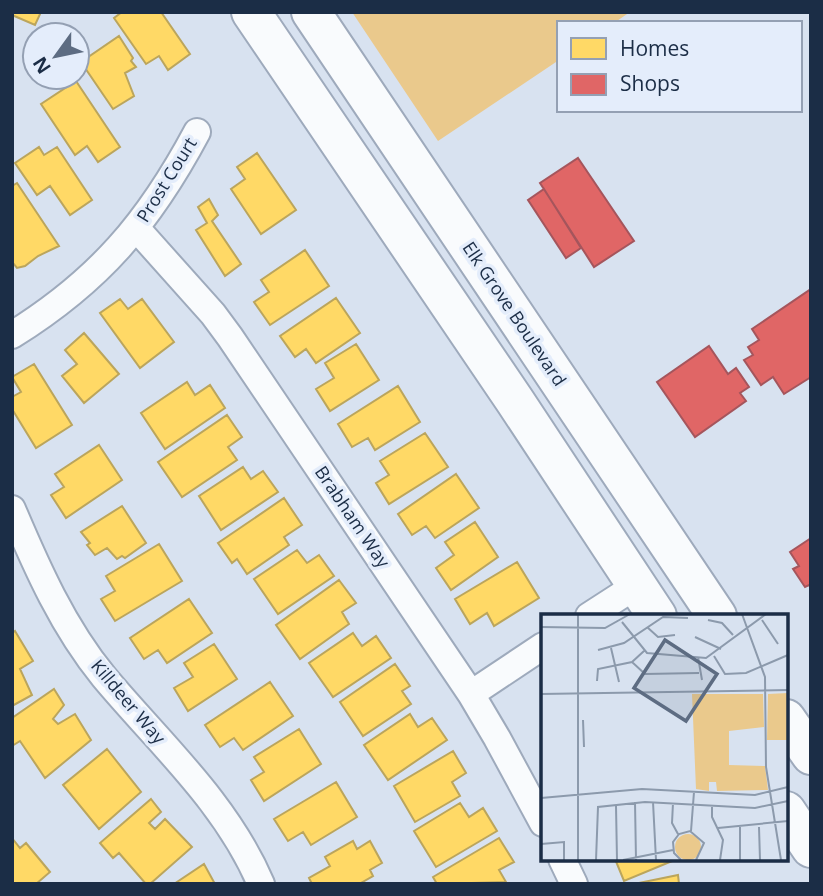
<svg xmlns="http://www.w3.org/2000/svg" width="823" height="896" font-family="'Open Sans',sans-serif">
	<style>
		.green { fill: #eac98c }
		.homes { fill: #ffd966; stroke: #bba55c; stroke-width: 2 }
		.shops { fill: #e06666; stroke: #a5555c; stroke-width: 2 }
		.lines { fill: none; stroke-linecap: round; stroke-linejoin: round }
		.minor-casing { stroke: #9eaabc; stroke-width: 30 }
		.secondary-casing { stroke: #9eaabc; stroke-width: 42 }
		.minor { stroke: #f9fbfd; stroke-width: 26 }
		.secondary { stroke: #f9fbfd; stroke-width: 38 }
		.labels { text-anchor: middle; stroke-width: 7; stroke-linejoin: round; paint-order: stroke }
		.street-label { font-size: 18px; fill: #1b2d46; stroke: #e4edfb }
		.inset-road { fill: none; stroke: #8c9aac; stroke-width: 2 }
		.view { fill: #5d6c82; fill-opacity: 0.15; stroke: #5d6c82; stroke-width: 3.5 }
		.inset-edge { fill: none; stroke: #1b2d46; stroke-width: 3.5 }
	</style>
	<rect width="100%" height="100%" fill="#d8e2f0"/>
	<path class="green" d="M352 12H630L614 23H559V60L438 141Z"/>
	<path class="homes" d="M12 12H41L35 25 12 15Z
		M122 12H161L190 54 168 70 159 56 146 64 114 18Z
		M119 36 133 58 131 61 136 67 125 73 134 96 113 109 81 62Z
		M76 81 120 147 98 162 87 146 75 155 41 104Z
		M39 147 44 155 57 147 92 200 70 215 50 186 37 195 15 163Z
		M257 153 296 210 261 234 231 189 245 179 237 167Z
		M17 183 59 246 38 256 25 266 17 268 12 262V186Z
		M209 199 218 215 212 221 241 264 225 276 196 230 207 223 198 207Z
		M305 250 329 286 270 325 254 302 269 292 261 280Z
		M336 298 360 333 316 363 306 349 295 357 280 336Z
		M120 299 128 309 142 299 174 342 140 368 100 313Z
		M84 333 119 374 84 403 62 376 77 364 65 350Z
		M356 344 379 380 330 411 316 389 334 378 325 363Z
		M34 364 72 425 36 448 12 409V397L21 392 12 377Z
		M187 382 195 395 210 385 225 408 165 449 141 413Z
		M398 386 420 422 375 450 368 438 352 447 338 424Z
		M227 415 242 437 228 447 237 460 182 497 158 462Z
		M425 433 448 467 389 504 376 483 389 475 380 461Z
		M99 445 122 480 66 518 51 495 64 487 55 474Z
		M243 467 251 479 263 471 278 492 221 530 199 496Z
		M456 474 479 508 435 538 426 526 412 535 398 514Z
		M284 498 302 525 284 537 289 545 247 574 237 559 232 563 218 543Z
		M122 506 146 543 125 558 122 556 117 559 107 548 95 555 87 545 90 543 81 532Z
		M475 522 498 557 451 590 436 568 454 555 445 542Z
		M159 544 182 581 115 621 101 599 115 591 106 576Z
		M297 550 307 563 319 555 334 576 278 614 254 579Z
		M517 562 539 598 494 626 487 613 470 624 455 599Z
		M339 580 356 603 342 612 349 624 300 659 276 625Z
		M189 599 212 633 167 663 158 650 144 659 130 638Z
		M15 631 33 661 20 669 32 695 12 706V633Z
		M353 633 362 646 376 636 391 658 333 697 309 663Z
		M214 644 237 679 188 711 174 688 193 677 184 663Z
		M395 664 410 686 402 691 411 704 363 736 340 702Z
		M270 682 293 716 243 750 234 738 220 747 205 725Z
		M54 689 64 705 53 719 58 724 75 714 91 740 45 778 20 741 12 746V718Z
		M410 714 418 727 432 718 447 740 388 780 364 745Z
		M299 729 321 764 264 801 251 780 264 772 254 757Z
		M107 749 141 792 99 829 63 785Z
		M453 751 466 773 452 782 460 796 415 822 394 786Z
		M336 782 357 817 311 845 303 832 288 841 274 819Z
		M151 799 161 812 149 823 155 829 165 819 192 847 150 884H146L119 853 113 858 100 843Z
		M460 803 469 817 483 808 497 831 436 867 414 831Z
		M12 838 20 848 26 843 50 872 36 884H12Z
		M499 838 514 862 499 870 506 882 437 884 433 877Z
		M353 841 357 849 370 841 382 863 370 870 373 876 359 884H312L309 878 330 866 325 857Z
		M615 859H677L624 881Z
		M204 864 215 884H174Z
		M678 875 679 884H634Z"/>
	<path class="shops" d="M578 158 634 241 594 267 540 183Z
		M544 189 581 248 566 258 528 200Z
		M811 289V377L784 394 773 377 761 385 744 360 753 355 748 347 759 340 752 329Z
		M709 346 728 374 736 368 749 387 740 393 746 401 695 437 657 382Z
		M811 538V588L809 585 805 587 793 569 799 566 790 552Z"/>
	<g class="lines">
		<defs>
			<path id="minor" d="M137 229 213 314 230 337 471 694 497 738 543 823
				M12 335C99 281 149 222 197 132
				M12 509C37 568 63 627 104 677 160 744 226 802 261 884
				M589 616 637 585
				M471 694 543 646
				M562 859 574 884"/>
			<path id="secondary" d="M251 12 515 401 657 616
				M311 12 717 616
				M786 719 811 755
				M786 811 811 848"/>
		</defs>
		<use href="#minor" class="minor-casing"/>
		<use href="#secondary" class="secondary-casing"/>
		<use href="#minor" class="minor"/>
		<use href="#secondary" class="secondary"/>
	</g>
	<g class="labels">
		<g class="street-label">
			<text transform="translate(167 180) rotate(-58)" y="6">Prost Court</text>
			<text transform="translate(514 314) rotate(56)" y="6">Elk Grove Boulevard</text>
			<text transform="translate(352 517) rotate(56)" y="6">Brabham Way</text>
			<text transform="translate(128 702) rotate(50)" y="6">Killdeer Way</text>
		</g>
	</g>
	<g transform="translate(541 614)">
		<rect width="247" height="247" fill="#d8e2f0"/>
		<path d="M247 79V126H226L227 80ZM151 80H222L223 113 188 117V151L224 152 227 176 176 177 175 168H168V177L155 175ZM134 233a13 13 0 1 1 26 0a13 13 0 1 1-26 0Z" fill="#eac98c"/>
		<path class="inset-road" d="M37 0V246M201 0 224 63 225 153 240 246M167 6 181 9 192 21M221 6 237 30M81 8 106 39 165 44 225 0M0 13 64 14 89 0M106 13 117 23 134 21M154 23 180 35M70 34 78 68M57 36 83 29 122 3 147 4M173 42 184 60 205 59 247 41M157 43 161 66M91 48 104 60 158 59M56 67 57 55 91 48 103 37M0 80 247 76M42 106 43 133M0 184 101 175 214 181 247 173M94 188 95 246M112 188 115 246M132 189 131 209 137 220M171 191V203L182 226 179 246M75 192 76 246M218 213 219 246M177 214 247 207M150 217 153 178M0 230 23 228V246M55 246 57 193 104 188 214 194 247 187M82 246 132 236M140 246 133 239 132 228 138 220 149 217 163 229 155 246M199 246V212"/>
		<path class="view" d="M124 26 176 60 145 107 93 74Z"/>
		<rect width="247" height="247" class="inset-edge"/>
	</g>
	<rect width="823" height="896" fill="none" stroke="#1b2d46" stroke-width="28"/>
	<rect x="557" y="21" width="245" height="91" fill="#e4edfb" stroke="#94a0b3" stroke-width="2"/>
	<rect x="571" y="38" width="35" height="21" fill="#ffd966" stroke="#94a0b3" stroke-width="2"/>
	<text x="620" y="56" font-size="21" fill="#1b2d46">Homes</text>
	<rect x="571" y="74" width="35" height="21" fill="#e06666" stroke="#94a0b3" stroke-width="2"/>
	<text x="620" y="91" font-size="21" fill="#1b2d46">Shops</text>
	<g transform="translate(56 56) rotate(237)"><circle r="33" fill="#e4edfb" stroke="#94a0b3" stroke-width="2"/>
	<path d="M0-5L12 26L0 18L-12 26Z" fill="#5d6c82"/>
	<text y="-10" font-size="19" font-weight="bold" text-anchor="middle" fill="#1b2d46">N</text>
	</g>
</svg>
